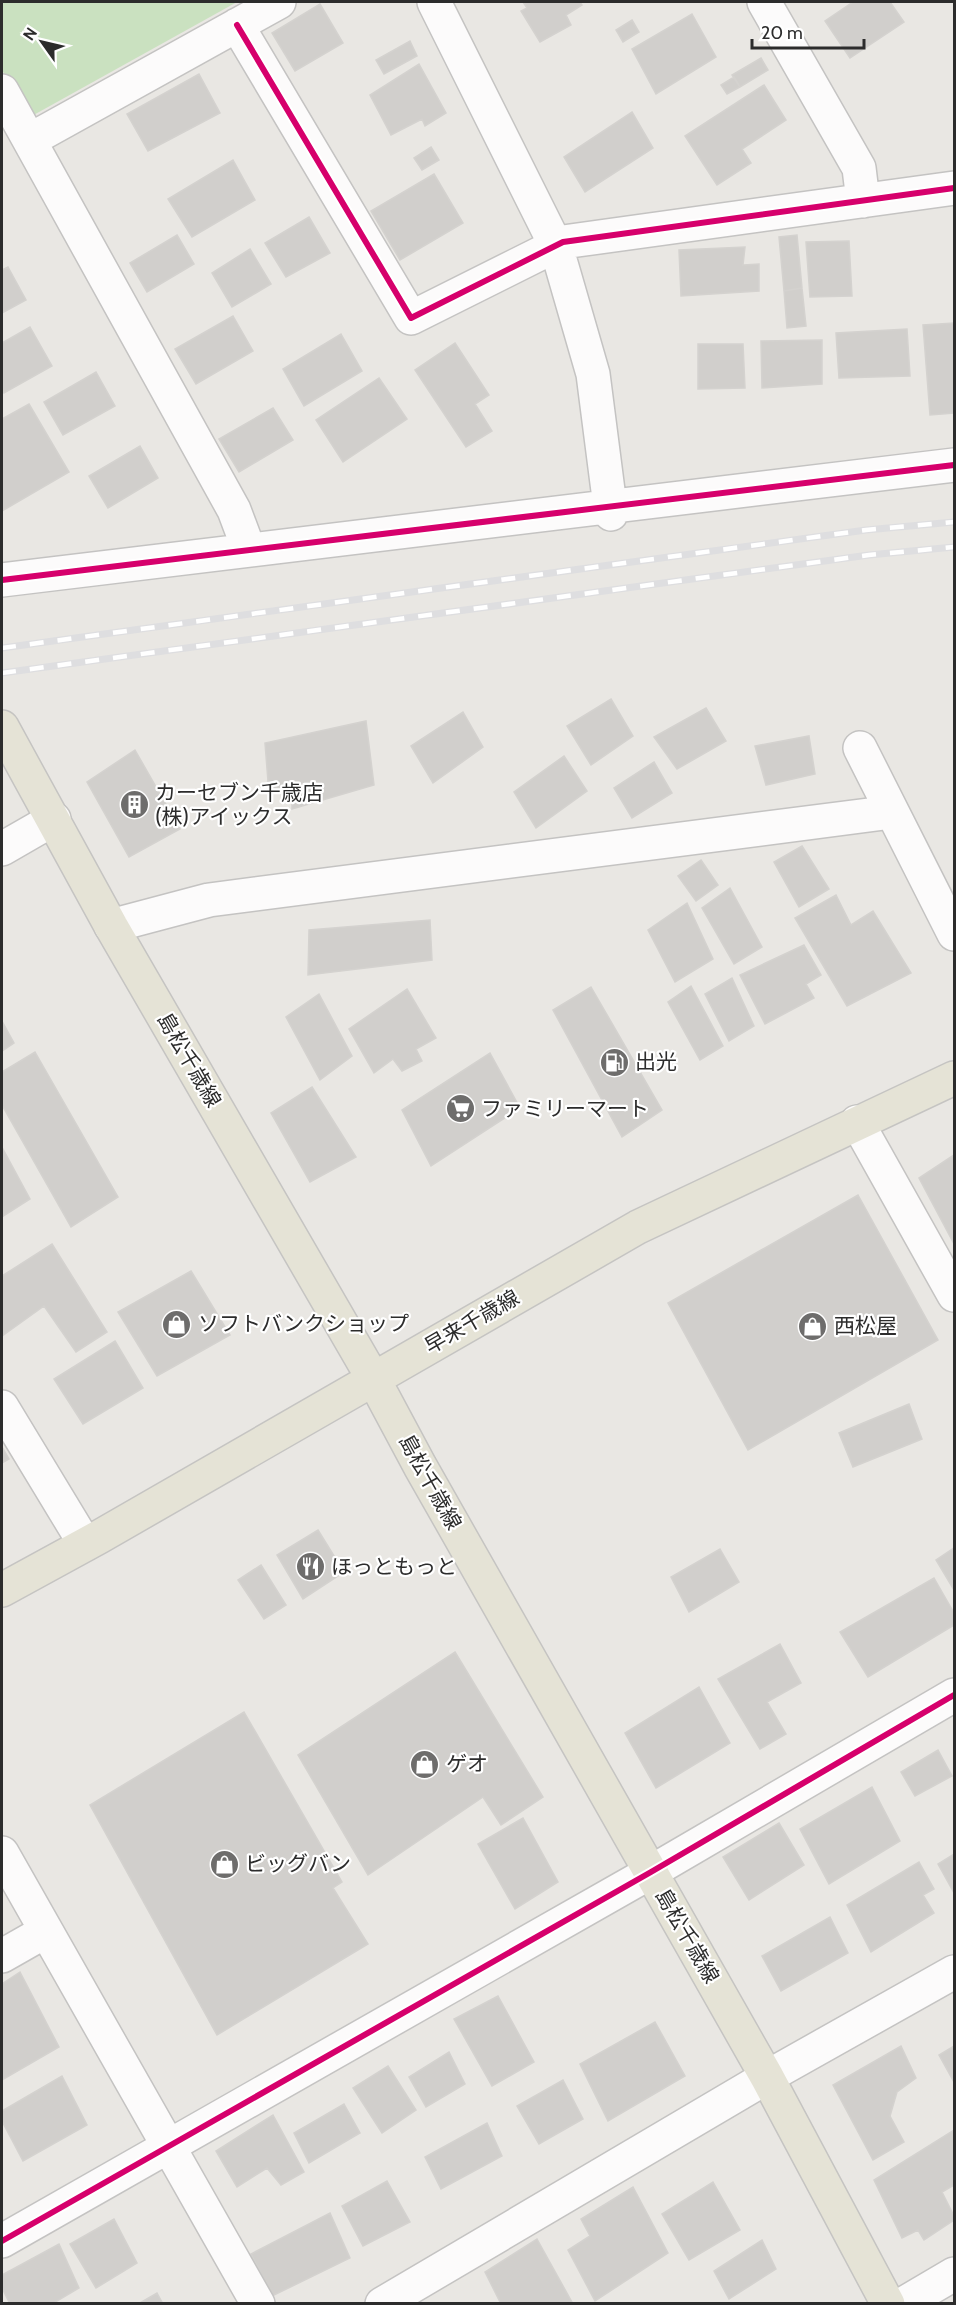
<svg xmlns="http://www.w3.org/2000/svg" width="956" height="2305" font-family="Cabin,'Noto Sans JP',sans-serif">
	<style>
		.green { fill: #cae1c0 }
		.building { fill: #d1cfcc; stroke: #d4d2cf; stroke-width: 1.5 }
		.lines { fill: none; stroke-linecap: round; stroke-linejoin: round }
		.minor-casing { stroke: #c4c3c2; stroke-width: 36 }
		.major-casing { stroke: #c5c4c2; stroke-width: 36 }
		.minor { stroke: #fcfbfb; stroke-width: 33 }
		.major { stroke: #e5e3d6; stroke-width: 33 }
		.rail-casing { stroke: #dedee0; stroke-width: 7 }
		.rail { stroke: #fff; stroke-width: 4.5; stroke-dasharray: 14; stroke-linecap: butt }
		.cycleway-casing { stroke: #fff; stroke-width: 10 }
		.cycleway { stroke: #d6006c; stroke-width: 6 }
		.labels { text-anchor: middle; stroke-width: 4.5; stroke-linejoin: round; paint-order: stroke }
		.poi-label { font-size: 21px; fill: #2c2c2c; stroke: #fff; text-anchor: start }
		.street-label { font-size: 21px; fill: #2c2c2c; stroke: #fff }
	</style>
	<rect width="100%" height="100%" fill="#e9e7e3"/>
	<path class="green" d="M2 2H237L30 117 2 70Z"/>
	<path class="building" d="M523 2H580L582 5 566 15 571 25 540 42 521 11 527 8Z
		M853 2H890L904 22 850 58 825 21Z
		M320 4 343 43 295 71 272 33Z
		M692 14 716 57 656 94 632 49Z
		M632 20 639 32 623 42 616 30Z
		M410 41 417 56 384 74 376 60Z
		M761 58 768 70 740 87 732 75Z
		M419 64 446 113 425 126 422 119 391 135 370 95Z
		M199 74 220 113 148 151 127 114Z
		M734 77 740 87 727 94 721 85Z
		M764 85 786 120 742 149 751 163 717 185 685 136Z
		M632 112 653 148 585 192 564 157Z
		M431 147 439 160 422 170 414 158Z
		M233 160 255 200 192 237 168 199Z
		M434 174 463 223 400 260 371 211Z
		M309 217 330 253 286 277 265 243Z
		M177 235 194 264 147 292 130 263Z
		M797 235 802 288 784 291 779 237Z
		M849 241 852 296 810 297 806 242Z
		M745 247 743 265 759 264V291L681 296 679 250Z
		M250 249 271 284 232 307 212 273Z
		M8 267 26 300 2 313V270Z
		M802 288 806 326 787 328 784 291Z
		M233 316 253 351 196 384 175 349Z
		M954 323V413L930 415 923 325Z
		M30 327 52 366 4 393 2 388V343Z
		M907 329 910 376 839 378 836 333Z
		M341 334 362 371 304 406 283 369Z
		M822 340V384L762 388 761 341Z
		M455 343 489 395 475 404 492 431 466 447 415 370Z
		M698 344H743L745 388 698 389Z
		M96 372 115 406 63 435 44 402Z
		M379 378 407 419 343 462 316 420Z
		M29 404 69 472 2 511V419Z
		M273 408 293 440 239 472 219 439Z
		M140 446 158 478 108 508 89 476Z
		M611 699 633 736 591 765 567 726Z
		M706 708 726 741 677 769 654 737Z
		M463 712 483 747 433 783 411 746Z
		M366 721 374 785 292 809V789L269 794 265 743Z
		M809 736 815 774 766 785 755 746Z
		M135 750 180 829 129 857 87 782Z
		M564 756 587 791 536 828 514 792Z
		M654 762 672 793 632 818 614 788Z
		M802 846 829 889 799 907 774 862Z
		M701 860 718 885 696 901 678 876Z
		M730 888 762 947 734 964 702 908Z
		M836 895 851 925 873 911 911 973 847 1006 795 918Z
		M687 903 713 959 675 982 648 930Z
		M430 920 432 960 308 975 309 930Z
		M804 945 821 975 806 984 814 998 765 1024 740 975Z
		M732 978 754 1026 729 1041 705 994Z
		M691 986 723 1046 700 1060 668 1002Z
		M591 987 662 1110 622 1137 553 1010Z
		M407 989 436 1038 416 1049 422 1061 402 1071 393 1059 374 1073 349 1029Z
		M319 994 352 1056 320 1080 286 1017Z
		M2 1021 14 1043 2 1051Z
		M35 1052 118 1197 71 1227 2 1105V1072Z
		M490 1053 520 1108 431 1166 402 1110Z
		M312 1087 356 1157 310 1182 271 1113Z
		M3 1149 30 1199 2 1217V1150Z
		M954 1155V1244L919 1178Z
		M858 1195 938 1340 748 1450 668 1303Z
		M52 1244 107 1332 76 1352 44 1306 2 1336V1276Z
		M191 1271 230 1335 157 1376 118 1312Z
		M115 1341 143 1388 83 1424 54 1379Z
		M909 1404 922 1439 853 1467 839 1433Z
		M2 1447 9 1459 2 1463Z
		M318 1530 344 1572 303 1599 277 1555Z
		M954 1548V1590L936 1560Z
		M720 1549 739 1582 689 1612 671 1577Z
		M261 1565 286 1605 264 1619 238 1580Z
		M934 1578 954 1613V1625L868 1677 840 1632Z
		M780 1644 801 1683 767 1702 786 1734 760 1749 718 1679Z
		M455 1652 543 1797 501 1825 483 1797 368 1875 298 1755Z
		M699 1687 730 1743 656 1788 625 1733Z
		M244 1712 342 1882 333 1888 368 1944 217 2035 90 1805Z
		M938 1750 952 1776 915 1796 901 1772Z
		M872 1787 900 1841 829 1884 800 1829Z
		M523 1818 558 1882 515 1909 478 1844Z
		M779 1823 804 1865 749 1900 723 1857Z
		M954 1854V1893L938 1864Z
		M919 1862 934 1889 923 1895 934 1913 871 1952 847 1905Z
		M830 1917 848 1953 781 1991 762 1956Z
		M20 1972 59 2047 2 2080V1984Z
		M498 1996 534 2062 492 2086 454 2019Z
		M655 2022 685 2076 608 2121 580 2064Z
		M901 2046 916 2078 897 2092 890 2116 904 2142 873 2160 833 2085Z
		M954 2046V2082L939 2055Z
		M449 2052 465 2084 426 2107 409 2077Z
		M388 2066 416 2110 382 2133 353 2088Z
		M62 2076 87 2125 23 2161 2 2121V2111Z
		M563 2080 583 2119 539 2144 517 2106Z
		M344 2104 360 2133 309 2163 294 2133Z
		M273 2115 304 2172 281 2185 267 2168 237 2187 216 2151Z
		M487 2123 502 2156 441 2189 425 2157Z
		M954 2130V2185L942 2192 954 2216V2220L924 2240 918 2230 902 2238 874 2180Z
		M387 2181 410 2222 363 2246 342 2206Z
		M713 2182 740 2230 689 2260 662 2214Z
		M633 2187 668 2253 595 2301 568 2250 590 2236 581 2219Z
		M330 2213 350 2258 272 2296 251 2254Z
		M114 2219 137 2263 96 2288 70 2244Z
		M537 2239 573 2304H501L485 2272Z
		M762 2240 776 2269 729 2299 714 2271Z
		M59 2244 79 2288 52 2304H10L2 2288V2275Z
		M157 2293 163 2304H138Z"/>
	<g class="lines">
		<defs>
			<path id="minor" d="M434 2 556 246 593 374 611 514
				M764 2 859 168 863 201
				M237 25 411 318 563 242 954 188
				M2 91 234 510 249 550
				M30 140 279 2
				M2 580 954 465
				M860 748 954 934
				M2 849 54 819
				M111 926 209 900 892 812
				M857 1122 954 1295
				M2 1407 85 1544
				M2 1853 258 2304
				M2 1956 46 1931
				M2 2241 651 1872 954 1695
				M382 2304 767 2077 954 1972
				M903 2304 954 2274"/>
			<path id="major" d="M2 727 111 926 374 1380 420 1466 767 2077 888 2304
				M2 1590 99 1537 638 1227 954 1078"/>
		</defs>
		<use href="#minor" class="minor-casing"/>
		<use href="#major" class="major-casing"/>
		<use href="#minor" class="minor"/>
		<use href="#major" class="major"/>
		<defs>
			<path id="rail" d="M2 648 866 530 954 522
				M2 673 869 555 954 547"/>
		</defs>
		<use href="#rail" class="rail-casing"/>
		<use href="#rail" class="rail"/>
		<defs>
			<path id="cycleway" d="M237 25 411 318 563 242 954 188
				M2 580 954 465
				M2 2241 651 1872 954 1695"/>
		</defs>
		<use href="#cycleway" class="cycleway-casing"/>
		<use href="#cycleway" class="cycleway"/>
	</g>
	<defs>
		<symbol id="building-disc" viewBox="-11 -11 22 22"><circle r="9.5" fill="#6e6d6c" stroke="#fff"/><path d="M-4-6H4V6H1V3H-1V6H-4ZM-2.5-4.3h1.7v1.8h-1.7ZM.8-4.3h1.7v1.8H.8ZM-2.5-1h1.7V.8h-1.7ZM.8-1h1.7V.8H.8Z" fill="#fff"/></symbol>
		<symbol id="fuel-disc" viewBox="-11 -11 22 22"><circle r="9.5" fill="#6e6d6c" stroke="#fff"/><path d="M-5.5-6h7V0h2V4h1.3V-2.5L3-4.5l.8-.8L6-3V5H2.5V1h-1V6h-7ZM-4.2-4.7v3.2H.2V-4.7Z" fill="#fff"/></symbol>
		<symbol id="supermarket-disc" viewBox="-11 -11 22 22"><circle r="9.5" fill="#6e6d6c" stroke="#fff"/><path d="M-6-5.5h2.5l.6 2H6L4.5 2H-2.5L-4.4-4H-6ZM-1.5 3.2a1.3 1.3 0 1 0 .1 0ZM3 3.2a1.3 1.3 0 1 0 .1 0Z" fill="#fff"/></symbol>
		<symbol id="shop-disc" viewBox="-11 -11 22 22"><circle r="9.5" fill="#6e6d6c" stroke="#fff"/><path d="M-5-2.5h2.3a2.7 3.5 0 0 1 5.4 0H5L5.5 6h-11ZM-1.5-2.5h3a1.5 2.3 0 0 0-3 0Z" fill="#fff"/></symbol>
		<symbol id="restaurant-disc" viewBox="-11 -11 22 22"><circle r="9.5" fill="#6e6d6c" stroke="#fff"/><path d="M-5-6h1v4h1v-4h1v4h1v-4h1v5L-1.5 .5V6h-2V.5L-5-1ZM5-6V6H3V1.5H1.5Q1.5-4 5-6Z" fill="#fff"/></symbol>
	</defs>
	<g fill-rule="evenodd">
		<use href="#building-disc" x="118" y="788" width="33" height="33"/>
		<use href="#fuel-disc" x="598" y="1046" width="33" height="33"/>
		<use href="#supermarket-disc" x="444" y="1092" width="33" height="33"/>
		<use href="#shop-disc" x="160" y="1308" width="33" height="33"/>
		<use href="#shop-disc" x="796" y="1310" width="33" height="33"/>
		<use href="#restaurant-disc" x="294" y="1550" width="33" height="33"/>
		<use href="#shop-disc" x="408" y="1748" width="33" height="33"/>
		<use href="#shop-disc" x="208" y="1848" width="33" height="33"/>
	</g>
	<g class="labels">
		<g class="poi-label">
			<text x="155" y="800">カーセブン千歳店<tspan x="155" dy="24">(株)アイックス</tspan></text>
			<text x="635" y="1069">出光</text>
			<text x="481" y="1116">ファミリーマート</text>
			<text x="198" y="1331">ソフトバンクショップ</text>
			<text x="834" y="1333">西松屋</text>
			<text x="331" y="1574">ほっともっと</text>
			<text x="446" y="1771">ゲオ</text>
			<text x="245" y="1871">ビッグバン</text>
		</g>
		<g class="street-label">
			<text transform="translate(189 1060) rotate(60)" y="7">島松千歳線</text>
			<text transform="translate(472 1322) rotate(-30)" y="7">早来千歳線</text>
			<text transform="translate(430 1482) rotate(61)" y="7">島松千歳線</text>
			<text transform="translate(687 1936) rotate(60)" y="7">島松千歳線</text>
		</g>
	</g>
	<rect width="956" height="2305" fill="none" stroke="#2c2c2c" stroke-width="6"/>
	<g transform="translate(42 42) rotate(304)" stroke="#ffffff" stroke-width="4.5" paint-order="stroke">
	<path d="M0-4.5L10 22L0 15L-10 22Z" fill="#2c2c2c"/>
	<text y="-9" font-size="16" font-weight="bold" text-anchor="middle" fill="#2c2c2c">N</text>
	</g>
	<path d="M752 39v9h112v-9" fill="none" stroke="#2c2c2c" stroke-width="3"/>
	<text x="761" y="39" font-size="18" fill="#2c2c2c" stroke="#ffffff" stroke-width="4.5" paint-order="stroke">20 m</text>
</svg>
